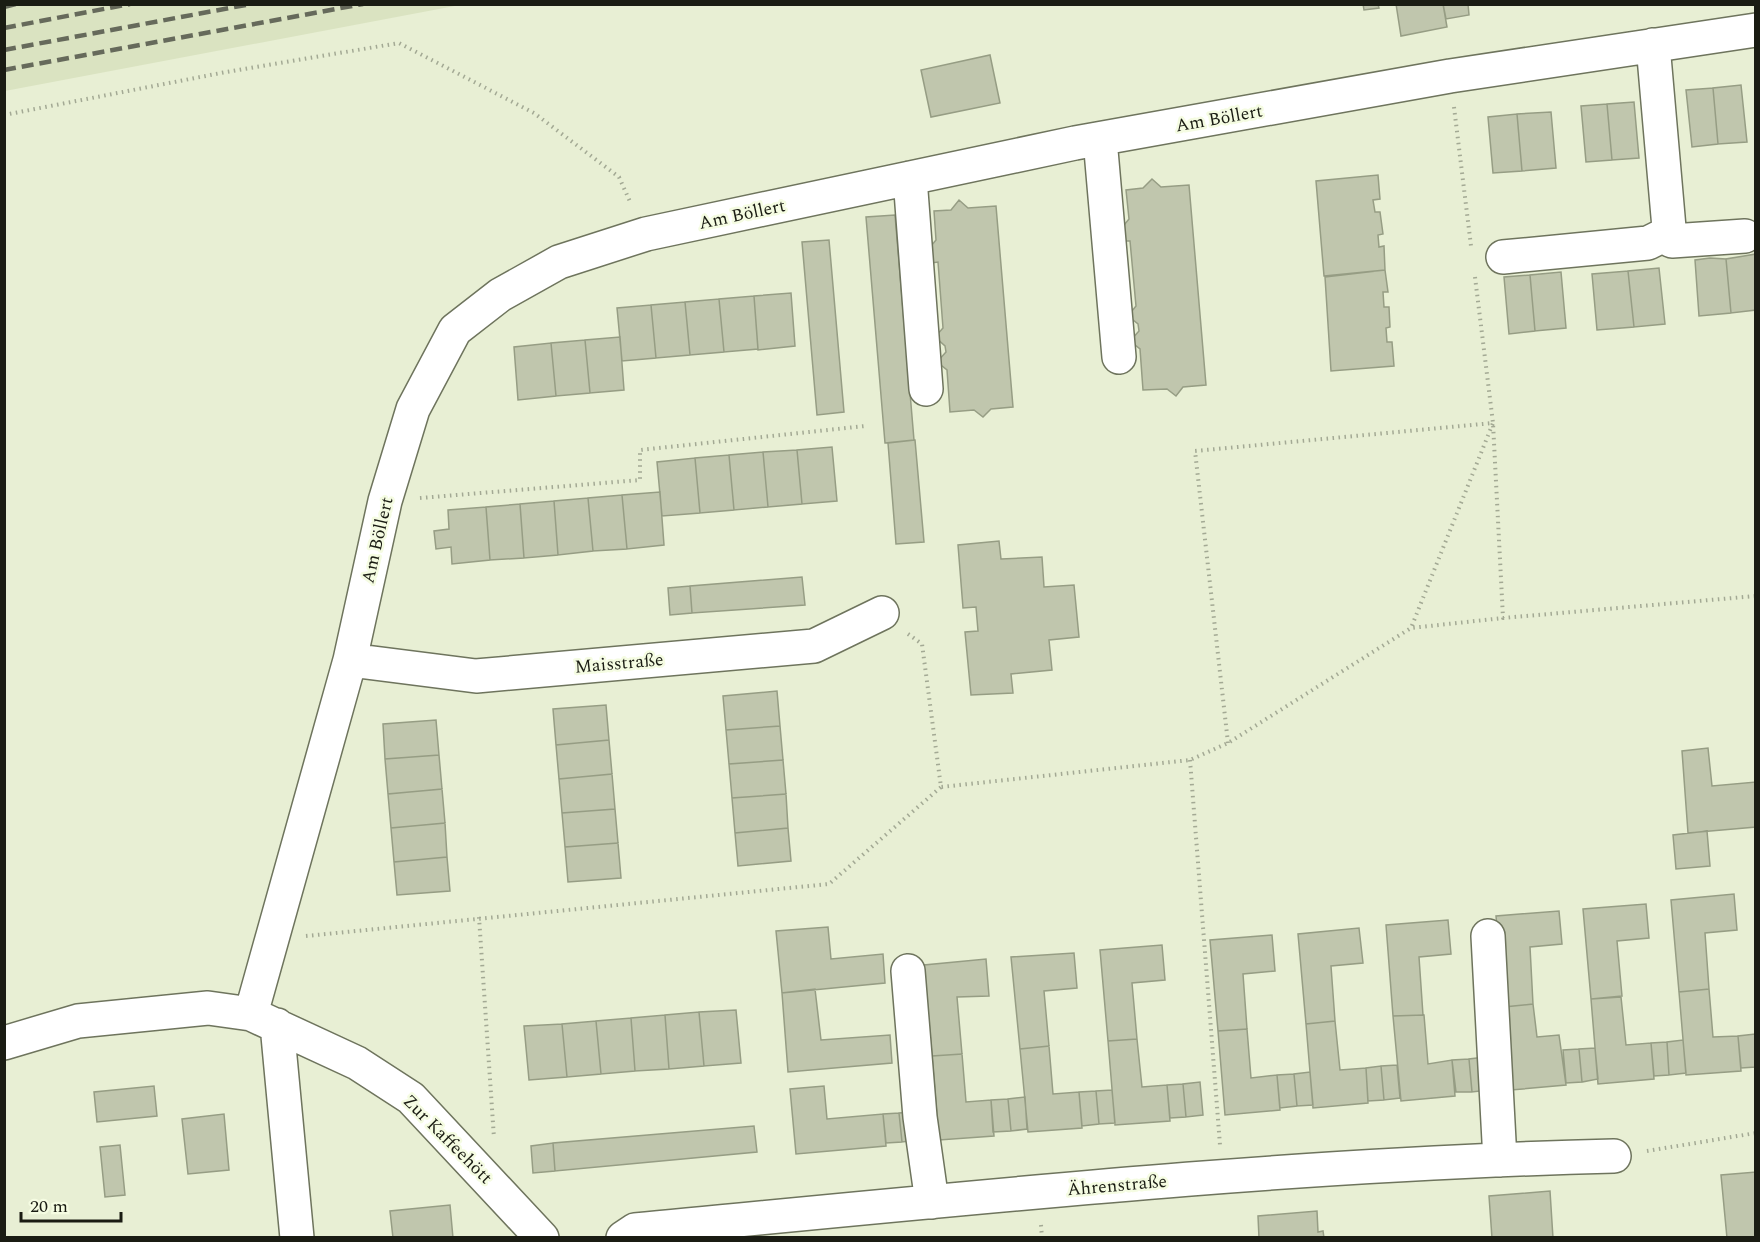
<svg xmlns="http://www.w3.org/2000/svg" width="1760" height="1242" font-family="Spectral,serif">
	<style>
		.built { fill: #dae3c1 }
		.building { fill: #c0c6ad; stroke: #969d84; stroke-width: 1.5 }
		.lines { fill: none; stroke-linecap: round; stroke-linejoin: round }
		.minor-casing { stroke: #6e745d; stroke-width: 36 }
		.path { stroke: #a3a994; stroke-width: 4; stroke-dasharray: 1.5 4.5; stroke-linecap: butt }
		.minor { stroke: #fff; stroke-width: 33 }
		.rail { stroke: #666a5b; stroke-width: 4.5; stroke-dasharray: 12 6; stroke-linecap: butt }
		.labels { text-anchor: middle; stroke-width: 5; stroke-linejoin: round; paint-order: stroke }
		.street-label { font-size: 18px; fill: #1a1c13; stroke: #f5fce2 }
	</style>
	<rect width="100%" height="100%" fill="#e8efd4"/>
	<path class="built" d="M5 4H460V5L5 91Z"/>
	<path class="building" d="M1363 4H1378L1379 8 1364 10Z
		M1396 4H1443L1447 27 1401 36Z
		M1443 4H1468L1469 15 1446 19Z
		M990 55 1000 103 931 117 921 70Z
		M1741 85 1747 142 1718 144 1713 88Z
		M1713 88 1718 144 1692 147 1686 90Z
		M1634 102 1639 158 1612 160 1607 104Z
		M1607 104 1612 160 1586 162 1581 106Z
		M1551 112 1556 168 1522 171 1517 114Z
		M1517 114 1522 171 1493 173 1488 117Z
		M1378 175 1380 199 1373 200 1375 212H1380L1383 234 1378 235 1379 247 1384 246 1385 270 1324 276 1316 181Z
		M1152 179 1161 187 1189 185 1206 385 1183 387 1176 396 1167 389 1143 390 1140 349 1130 341 1139 331 1138 324 1128 316 1136 306 1130 241H1124L1119 231 1129 219 1126 190 1143 188Z
		M959 200 968 208 996 206 1013 407 991 409 983 417 974 410 950 412 947 370 937 362 946 352 945 346 935 337 943 328 938 262 931 263 926 252 936 240 934 211 951 210Z
		M895 215 914 440 885 443 866 217Z
		M829 240 844 412 817 415 802 242Z
		M1756 254V310L1731 313 1726 259Z
		M1710 258 1726 259 1731 313 1699 316 1695 260Z
		M1659 268 1665 324 1634 327 1628 271Z
		M1385 270 1388 292H1383L1384 307H1389L1390 327 1386 328 1387 342H1392L1394 366 1331 371 1325 277Z
		M1628 271 1634 327 1597 330 1592 274Z
		M1561 272 1566 328 1535 331 1530 275Z
		M1530 275 1535 331 1509 334 1504 277Z
		M791 293 795 346 758 350 754 296Z
		M754 296 758 349 724 352 719 299Z
		M719 299 724 352 690 355 685 302Z
		M685 302 690 355 656 358 651 305Z
		M651 305 656 358 622 361 617 308Z
		M620 337 624 390 590 393 585 340Z
		M585 340 590 393 556 396 551 343Z
		M551 343 556 396 518 400 514 347Z
		M915 440 924 542 896 544 888 443Z
		M832 447 837 501 802 504 797 450Z
		M797 450 802 504 768 507 763 452Z
		M763 452 768 507 734 510 729 455Z
		M729 455 734 510 700 513 695 458Z
		M695 458 700 513 662 516 657 462Z
		M660 492 664 545 627 549 622 495Z
		M622 495 627 549 593 551 588 498Z
		M588 498 593 551 558 555 554 501Z
		M554 501 558 555 524 558 520 504Z
		M520 504 524 558 490 560 486 507Z
		M486 507 490 560 452 564 451 547 436 549 434 531 449 529 448 510Z
		M999 541 1001 559 1042 557 1044 587 1074 585 1079 637 1049 640 1052 670 1011 674 1013 693 971 695 965 632 978 631 976 607 963 608 958 545Z
		M802 577 805 605 692 613 690 586Z
		M690 586 692 613 670 615 668 588Z
		M777 691 780 726 726 730 723 696Z
		M606 705 609 740 556 745 553 709Z
		M436 720 439 755 385 759 383 724Z
		M780 726 783 760 729 764 726 730Z
		M609 740 612 774 559 779 556 745Z
		M1708 748 1712 786 1756 782V827L1688 833 1682 751Z
		M439 755 442 789 388 794 385 759Z
		M783 760 786 794 732 798 729 764Z
		M612 774 615 809 562 813 559 779Z
		M442 789 445 823 391 828 388 794Z
		M786 794 788 828 735 833 732 798Z
		M615 809 618 843 565 847 562 813Z
		M445 823 447 857 394 862 391 828Z
		M788 828 791 861 738 866 735 833Z
		M1707 831 1710 866 1676 869 1673 835Z
		M618 843 621 878 568 882 565 847Z
		M447 857 450 891 397 895 394 862Z
		M1734 894 1737 930 1705 933 1709 989 1679 992 1671 900Z
		M1646 904 1649 938 1617 941 1622 996 1591 999 1583 909Z
		M1559 911 1562 944 1530 947 1533 1004 1504 1007 1496 916Z
		M1448 920 1451 954 1419 957 1423 1015 1393 1016 1386 925Z
		M828 927 831 959 883 954 885 983 782 993 776 931Z
		M1359 928 1363 963 1331 966 1335 1021 1306 1024 1298 934Z
		M1272 935 1275 971 1243 974 1247 1029 1218 1031 1210 940Z
		M1162 945 1165 980 1132 983 1137 1039 1108 1041 1100 950Z
		M1074 953 1077 988 1044 991 1049 1046 1020 1049 1011 957Z
		M986 959 989 996 957 997 962 1054 932 1056 924 965Z
		M815 989 821 1040 890 1035 892 1063 788 1072 782 993Z
		M1709 989 1713 1037 1738 1036 1741 1071 1686 1075 1679 992Z
		M1621 997 1626 1045 1651 1043 1654 1079 1598 1084 1591 999Z
		M1533 1004 1537 1037 1559 1035 1566 1085 1511 1090 1504 1007Z
		M736 1010 741 1063 704 1066 699 1012Z
		M699 1012 704 1066 669 1069 665 1015Z
		M665 1015 669 1069 635 1071 631 1018Z
		M1424 1015 1428 1064 1452 1060 1455 1096 1401 1101 1393 1016Z
		M631 1018 635 1071 601 1074 596 1021Z
		M596 1021 601 1074 567 1077 562 1024Z
		M1335 1021 1340 1070 1366 1068 1368 1103 1313 1108 1306 1024Z
		M562 1024 567 1077 529 1080 524 1026Z
		M1247 1029 1251 1078 1277 1075 1280 1110 1225 1115 1218 1031Z
		M1755 1034 1756 1067 1741 1068 1738 1036Z
		M1137 1039 1142 1087 1167 1085 1170 1121 1115 1125 1108 1041Z
		M1683 1040 1686 1073 1669 1075 1667 1042Z
		M1667 1042 1669 1075 1654 1076 1651 1043Z
		M1049 1046 1053 1094 1079 1092 1082 1128 1028 1132 1020 1049Z
		M1595 1048 1598 1079 1582 1082 1579 1049Z
		M1579 1049 1582 1082 1566 1083 1563 1050Z
		M962 1054 966 1102 991 1100 994 1136 939 1140 932 1056Z
		M1485 1057 1488 1090 1472 1092 1469 1059Z
		M1469 1059 1472 1092H1456L1452 1060Z
		M1397 1065 1400 1098 1384 1100 1381 1066Z
		M1381 1066 1384 1100 1368 1101 1366 1068Z
		M1310 1072 1313 1105 1297 1106 1294 1074Z
		M1294 1074 1297 1106 1280 1108 1277 1075Z
		M1200 1082 1203 1115 1186 1117 1183 1084Z
		M1183 1084 1186 1117 1170 1118 1167 1085Z
		M154 1086 157 1116 97 1122 94 1092Z
		M824 1086 827 1119 883 1114 886 1146 796 1154 790 1089Z
		M1112 1090 1115 1123 1099 1124 1096 1091Z
		M1096 1091 1099 1124 1082 1126 1079 1092Z
		M1025 1097 1027 1129 1011 1131 1008 1099Z
		M1008 1099 1011 1131 993 1132 991 1100Z
		M915 1112 917 1140 902 1142 899 1113Z
		M899 1113 902 1142 886 1143 883 1114Z
		M224 1114 229 1170 188 1174 182 1119Z
		M754 1126 757 1152 555 1171 553 1143Z
		M553 1143 555 1171 533 1173 531 1146Z
		M120 1145 125 1195 105 1197 100 1147Z
		M1756 1172V1238H1727L1721 1175Z
		M1550 1191 1553 1238H1492L1489 1196Z
		M450 1205 453 1238H393L390 1211Z
		M1317 1211 1318 1232 1323 1231 1324 1238H1259L1258 1216Z"/>
	<g class="lines">
		<defs>
			<path id="minor" d="M1100 139 1119 357
				M910 178 926 389
				M1662 236 1672 241 1745 236
				M1503 257 1648 243 1662 236 1669 228 1653 45
				M350 660 476 676 814 646 882 613
				M1488 936 1500 1160
				M908 971 920 1117 932 1202
				M251 1014 350 660 385 501 413 409 455 330 500 295 559 262 646 234 1075 143 1450 76 1756 30
				M277 1025 297 1238
				M4 1043 78 1021 208 1008 251 1014 357 1063 411 1098 542 1238
				M623 1238 635 1230C961 1199 1287 1164 1614 1156"/>
		</defs>
		<use href="#minor" class="minor-casing"/>
		<path class="path" d="M1454 107 1471 246
			M4 115 226 72 399 43 534 113 619 177 631 204
			M1475 277 1493 423 1503 618 1756 596
			M420 498 640 480V450L865 426
			M908 634 922 644 941 787 1190 760 1228 743 1411 628 1503 618
			M1228 743 1195 451 1493 423 1411 628
			M1190 760 1220 1145
			M479 917 494 1138
			M306 936 829 884 941 787
			M1647 1151 1756 1133
			M1041 1225 1042 1238"/>
		<use href="#minor" class="minor"/>
		<path class="rail" d="M4 7 16 4
			M4 28 130 4
			M4 50 251 4
			M4 70 363 4"/>
	</g>
	<g class="labels">
		<g class="street-label">
			<text transform="translate(1219 118) rotate(-10)" y="6">Am Böllert</text>
			<text transform="translate(742 214) rotate(-12)" y="6">Am Böllert</text>
			<text transform="translate(377 540) rotate(-77)" y="6">Am Böllert</text>
			<text transform="translate(619 663) rotate(-5)" y="6">Maisstraße</text>
			<text transform="translate(448 1139) rotate(45)" y="6">Zur Kaffeehött</text>
			<text transform="translate(1117 1185) rotate(-5)" y="6">Ährenstraße</text>
		</g>
	</g>
	<rect width="1760" height="1242" fill="none" stroke="#1a1c13" stroke-width="12"/>
	<path d="M21 1212v9h100v-9" fill="none" stroke="#1a1c13" stroke-width="3"/>
	<text x="30" y="1212" font-size="18" fill="#1a1c13" stroke="#f5fce2" stroke-width="4.5" paint-order="stroke">20 m</text>
</svg>
